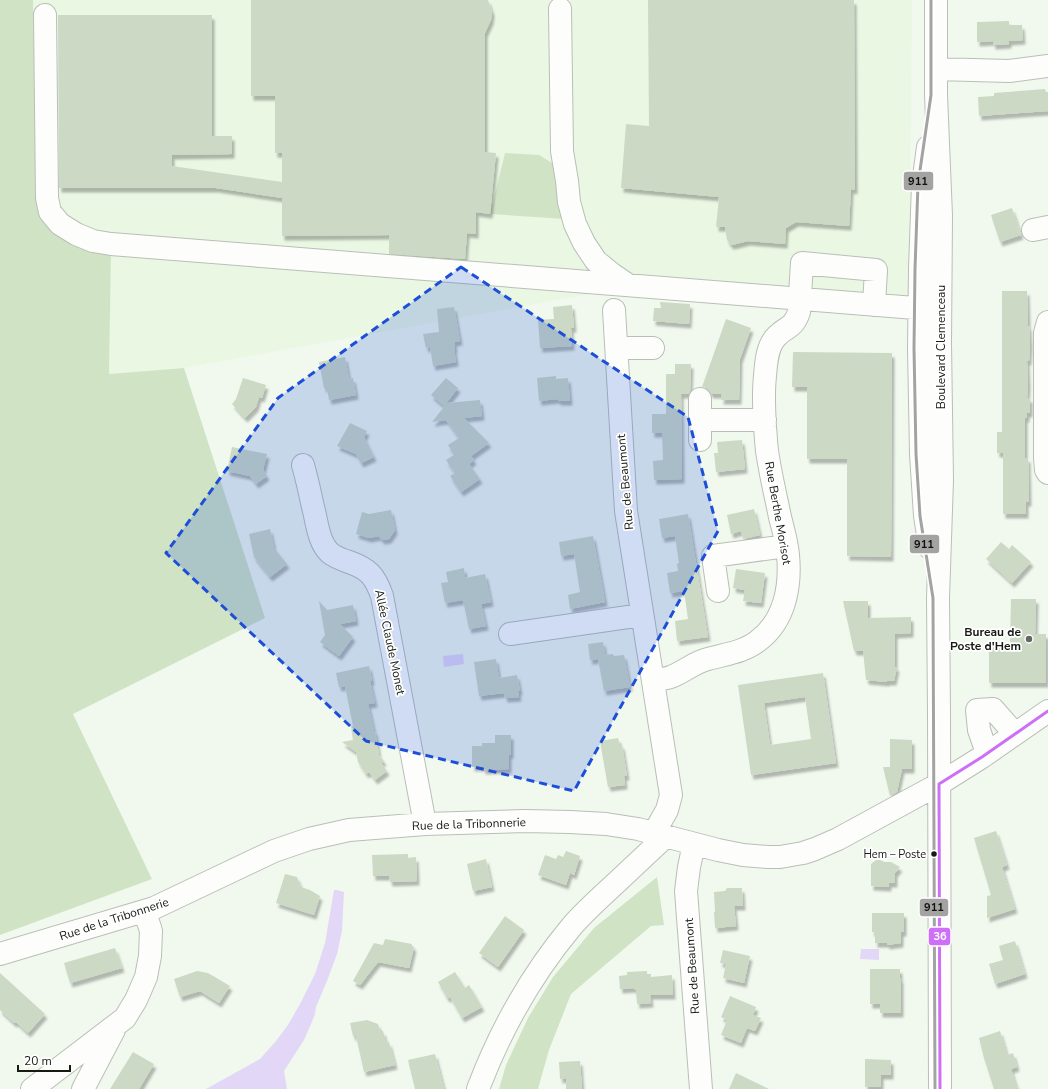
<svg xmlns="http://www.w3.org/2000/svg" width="1048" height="1089" font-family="'Nunito Sans',sans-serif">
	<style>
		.built { fill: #e9f7e3 }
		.green { fill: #d0e4c5 }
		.water { fill: #e2d7f6 }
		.building { fill: #ccd9c5; fill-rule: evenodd; filter: url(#shadow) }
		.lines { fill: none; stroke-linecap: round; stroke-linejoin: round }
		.minor-casing { stroke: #b9bfb7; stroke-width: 24 }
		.minor { stroke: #fdfefc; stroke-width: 22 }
		.bus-1-casing { stroke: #fff; stroke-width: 6 }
		.bus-2-casing { stroke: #fff; stroke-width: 6 }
		.bus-1 { stroke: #ce70f6; stroke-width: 3 }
		.bus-2 { stroke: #a3a4a2; stroke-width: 3 }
		.marked { fill: #1d4ed8; fill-opacity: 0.2; stroke: #1d4ed8; stroke-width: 3; stroke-dasharray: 8 5; stroke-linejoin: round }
		.poi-dot { fill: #636860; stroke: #fff; stroke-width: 1.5 }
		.bus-dot { fill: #161a13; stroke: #fff; stroke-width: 1.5 }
		.labels { text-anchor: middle; stroke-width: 3.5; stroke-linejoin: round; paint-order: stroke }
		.bus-label { font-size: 11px; fill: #161a13; stroke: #fff; text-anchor: end }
		.street-label { font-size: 12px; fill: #161a13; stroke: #fff }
		.poi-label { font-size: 12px; font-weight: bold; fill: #161a13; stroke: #fff; text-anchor: end }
		.line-badge { stroke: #fff; stroke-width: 1.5 }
		.badge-label { font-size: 11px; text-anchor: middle; font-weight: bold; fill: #fff }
		.pale-badge-label { font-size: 11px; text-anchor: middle; font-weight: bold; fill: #111 }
	</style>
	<defs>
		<filter id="shadow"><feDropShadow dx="2.5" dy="4.5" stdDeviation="1" flood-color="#0004"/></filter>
	</defs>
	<rect width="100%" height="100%" fill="#f1f9ee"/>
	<path class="built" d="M33 0H912L909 319 595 293 184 368 109 374 111 251 37 193Z"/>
	<path class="green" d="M0 0H33L37 193 111 251 109 374 184 368 265 618 73 714 152 879 0 935Z
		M505 153 539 155 552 163 557 172 565 219 490 214Z
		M657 877 664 925 651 926 571 994 549 1050 538 1089H499L506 1065 528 1018 553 977 594 928Z"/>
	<path class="water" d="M463 654 464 664 444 667 443 656Z
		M334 890H337L344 892 342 931 337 954 327 981 316 1007 315 1014 311 1024 304 1040 284 1071 287 1089H206L260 1059 276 1041 288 1025 300 1004 315 974 325 943Z
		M861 949H879V960L860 959Z"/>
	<path class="building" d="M251 0H488L492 12 491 20 485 33V152L496 153 490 214 476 212V234L467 233 465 259 389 254V235L282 236V198L216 188H59L58 15H212V136H232V154L172 155V166L282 182V153H275V96H251Z
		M648 0H854L855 190 851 189 849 226 796 222 786 228 785 244 748 241 732 245 730 244 727 240 725 227H716L719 197 621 188 626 124 649 126Z
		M1009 21V25H1022L1023 40 1009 41V44L993 45V41L977 42V22Z
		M1045 89 1046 92H1048V111L979 116 978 97 994 96V93Z
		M1012 208 1021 235 1000 242 991 215Z
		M1002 291H1027L1028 326H1029L1030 345 1029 361H1027L1028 385 1027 398H1030V413H1027V418H1025V458H1028L1029 502H1026V514H1003V453H997V432H1002Z
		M660 302 690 304 689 324 653 321 654 308H661Z
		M572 305 574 328H571L572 346 540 348 538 320 554 319 553 307Z
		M454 307 460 341 454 342 455 348 454 349 456 362 433 366 430 347 426 348 423 334 439 332 437 309Z
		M726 319 751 328 740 359 739 400H721L722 394H711L707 388 702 387Z
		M793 352 892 353 891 557 847 556V459H807V387H792Z
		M345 357 349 379 353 378 356 395 329 400 327 388H324L319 362Z
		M675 364H691L690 392 689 394H681L682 479 654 480 653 461 663 460 662 433H652V414H666V374H675Z
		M556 376V379L568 378 570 401H559L557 399 539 401 537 378Z
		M243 378 266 385 262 398 259 397 256 407 245 418 232 404 236 399Z
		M446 378 458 388 444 406 431 395Z
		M480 400 482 416 464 418 489 443 471 456 474 460 469 464 480 479 461 492 450 476 455 473 446 460 454 455 448 445 459 438 446 420 432 422 447 403Z
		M350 423 367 431 364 437 374 457 361 463 356 454 337 446Z
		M742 440 745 469 716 472 714 453H718L717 442Z
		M232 447 267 454 263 470 267 476 256 484 250 476 227 471Z
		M754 509 760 535 743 539 741 531 731 534 727 515Z
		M391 510 395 530 389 539 382 540 379 536 369 538 356 534 362 512 369 514Z
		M688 514 708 637 677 641 675 621 688 619 684 591 670 593 667 573 678 571 677 564 679 563 675 536 662 538 659 519Z
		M270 529 274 548 287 564 270 577 254 557 249 534Z
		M593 536 605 602 570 609 568 595 580 592 574 554 561 556 559 542Z
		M1001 542 1009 549 1012 545 1031 562 1012 583 986 559Z
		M464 568 465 578 485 574 491 602 481 604 486 626 469 629 463 600 445 603 441 583 448 582 446 572Z
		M736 569 765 573 761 603 743 601 745 590 733 588Z
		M1011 599H1036L1035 634H1046V683H989V644H1010Z
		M319 601 327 610 353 605 356 621 340 624 353 637 339 656 320 642 325 635Z
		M843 601H868V618L911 617V633L895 634V667H897L894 681H887V682L866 680 863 651H854Z
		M603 642 605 655 613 654 614 656 624 655 630 687 604 691 598 659 590 660 588 644Z
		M496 659 499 678 517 675 520 691H518L519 697 505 698 504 693 479 696 474 662Z
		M369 666 372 681H370L375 703 368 704 374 731H375L379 755 384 761 381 763 387 771 375 780 369 772 366 774 358 762 356 752 342 742 353 740 351 727 353 726 345 686 339 687 336 673Z
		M823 673 836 763 751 775 738 685ZM805 697 811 739 770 745 764 703Z
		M495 735H511V755L509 754V769L483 770V767H472V746H482V743H495Z
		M618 738 620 745H622L627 776H624L625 785 608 787 600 741Z
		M890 739 912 740V769H902L897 792 890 796 883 767H890Z
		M996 831 1007 865 1002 867 1015 909 987 918V896L991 895 974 838Z
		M566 851 580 856 574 875 570 873 566 885 538 875 545 855 556 859 558 855 563 857Z
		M408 854V858L416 857 417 881 390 882 389 876H373L372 855Z
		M486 859 492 887 473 891 467 864Z
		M876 860H880L885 862H891L900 867 895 873V883H889V887L871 886V864Z
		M285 874 297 877 301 887 310 890 320 896 314 915 276 903Z
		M727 888H742L743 906H734L736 926 715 928 714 912H715L714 892 725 891Z
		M872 913H904V932H901V943L887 945V943H875V932H872Z
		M505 916 524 930 498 967 479 953Z
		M385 939 412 944V946L414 947 409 968 378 962 360 985 353 981 374 943 383 945Z
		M1015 941 1025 974 995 984 989 964 1003 960 999 946Z
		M115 948 122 968 70 983 64 963Z
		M723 950 750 956 744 983 723 978 726 964 720 963Z
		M870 969H900V978L901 979V1013H880V1004H870Z
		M197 971 208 973 230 986 219 1003 200 991 180 997 174 979Z
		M647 971V974H651V977L672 975 673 995H650L651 1003 637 1004 636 990H634V988L620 989 619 976 627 975V972Z
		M455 972 465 988 469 985 482 1007 462 1018 450 997 447 998 438 982Z
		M0 973 45 1014 28 1033 16 1022 14 1023 0 1010Z
		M730 996 756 1007 753 1015 761 1018 755 1031 747 1028 741 1043 721 1035 727 1020 721 1017Z
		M367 1020 378 1024 380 1031H383L386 1043 389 1042 395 1065 364 1072 356 1036H353L350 1023Z
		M1000 1031 1007 1055 1013 1053 1017 1067 1011 1069 1017 1089H994L984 1058 979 1038Z
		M133 1052 154 1064 139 1089H110Z
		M435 1054 444 1089H415L408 1060Z
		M865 1059 891 1060V1075H881V1087H865Z
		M580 1061 582 1089H566V1078L560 1079 559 1062Z
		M736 1073 769 1089H729Z"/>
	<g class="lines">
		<defs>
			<path id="minor" d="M936 0V95L941 216 940 343 942 480 938 598 939 714 940 1089
				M560 9 562 151 567 181 569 202 575 224 584 243 596 261 612 274 628 285
				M45 15 47 198 50 212 60 224 76 234 93 241 111 244 940 310
				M936 69 1009 71 1048 66
				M928 147 923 184 920 269 919 348 921 454 925 516 930 548
				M1033 230 1048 227
				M614 310 626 511 671 795 667 810 654 833
				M1048 322 1045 333V458L1046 470 1048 473
				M617 348H653
				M700 399V440
				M700 420H765
				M303 465C307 479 310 493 313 507 317 521 318 542 330 553 335 557 343 560 349 562 369 569 375 576 382 596L425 824
				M718 591 713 556 786 546
				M510 634 642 615
				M653 680C659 679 667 679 673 676 685 671 695 662 708 659 726 654 745 652 759 640 785 620 791 586 788 555 787 542 783 529 780 517 776 497 771 477 768 457 766 447 766 437 765 427 764 410 763 393 765 376 766 363 767 345 777 336 787 326 793 329 799 312L802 263 876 270 874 305
				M987 753 979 730 977 710 993 709 1015 734
				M694 844 689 867 686 891 701 1089
				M0 954 154 908 274 851 309 839 349 830 425 824 525 821 570 822 606 824 638 829 718 850 743 855 768 857H780L803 853 815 849 838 839 939 784 982 757 1048 711
				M32 1089 125 1018 136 1000 146 977 150 956 151 931 145 912
				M83 1089 114 1030
				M478 1089C500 1031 532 974 572 926 586 910 602 896 617 882 634 866 650 851 666 836"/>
		</defs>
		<use href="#minor" class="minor-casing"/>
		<use href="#minor" class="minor"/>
		<defs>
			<path id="bus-1" d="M939 784 940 1089
				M939 784 982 757 1048 711"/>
			<path id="bus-2" d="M931 0V95L918 184 915 269 914 348 916 454 920 516 933 598 935 1089"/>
		</defs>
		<use href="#bus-1" class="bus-1-casing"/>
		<use href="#bus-2" class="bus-2-casing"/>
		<use href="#bus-1" class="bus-1"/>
		<use href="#bus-2" class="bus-2"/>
	</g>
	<path class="marked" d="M461 267 688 417 718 531 574 791 366 741 166 553 278 398Z"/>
	<circle class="poi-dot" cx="1029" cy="639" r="4"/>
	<circle class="bus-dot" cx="934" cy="854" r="3.5"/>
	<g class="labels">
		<g class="bus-label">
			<text x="926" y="858">Hem – Poste</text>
		</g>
		<g class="street-label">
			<text transform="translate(941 347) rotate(-90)" y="4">Boulevard Clemenceau</text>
			<text transform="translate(625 482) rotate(-95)" y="4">Rue de Beaumont</text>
			<text transform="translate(778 513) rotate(80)" y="4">Rue Berthe Morisot</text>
			<text transform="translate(390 642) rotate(78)" y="4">Allée Claude Monet</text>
			<text transform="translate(469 824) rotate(-2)" y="4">Rue de la Tribonnerie</text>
			<text transform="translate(114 919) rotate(-18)" y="4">Rue de la Tribonnerie</text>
			<text transform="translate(692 966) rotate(-94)" y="4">Rue de Beaumont</text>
		</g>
		<g class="poi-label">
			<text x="1021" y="636">Bureau de<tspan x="1021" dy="14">Poste d'Hem</tspan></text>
		</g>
	</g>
	<g class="line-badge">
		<rect x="903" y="171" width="31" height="20" rx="4" fill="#a3a4a2"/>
		<rect x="909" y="534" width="31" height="20" rx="4" fill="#a3a4a2"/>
		<rect x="919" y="898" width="30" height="19" rx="4" fill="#a3a4a2"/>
		<rect x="928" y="927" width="23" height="19" rx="4" fill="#ce70f6"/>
	</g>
	<g class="badge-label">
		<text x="940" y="940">36</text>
	</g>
	<g class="pale-badge-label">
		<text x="918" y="185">911</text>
		<text x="924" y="548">911</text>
		<text x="934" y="911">911</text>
	</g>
	<path d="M18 1065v6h52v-6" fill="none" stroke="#161a13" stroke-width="2"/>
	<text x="24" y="1065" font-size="12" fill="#161a13" stroke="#ffffff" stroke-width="3" paint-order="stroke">20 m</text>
</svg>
